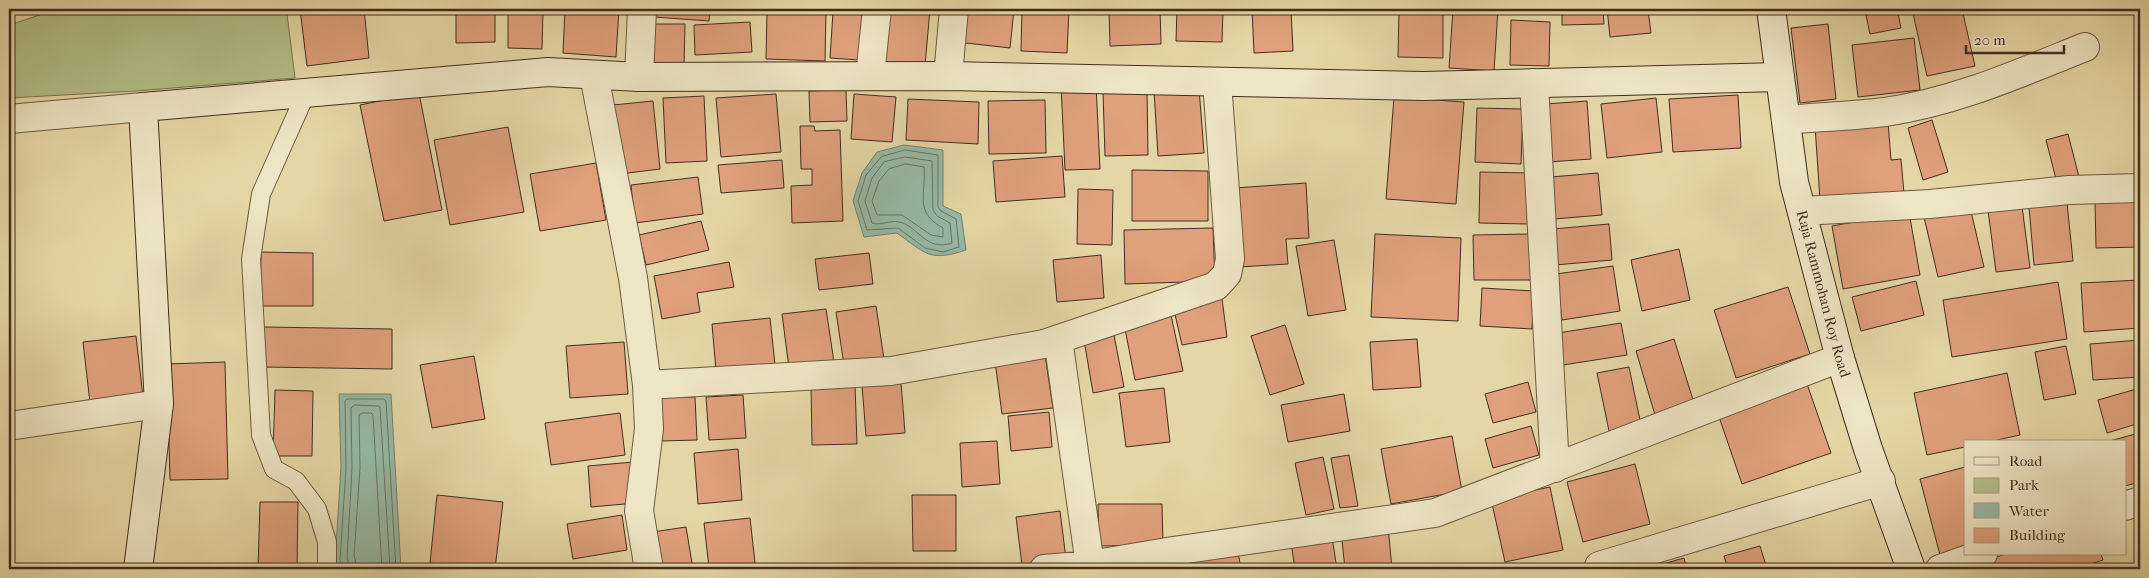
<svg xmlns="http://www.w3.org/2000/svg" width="2149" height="578" font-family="'IM FELL French Canon',serif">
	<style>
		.green { fill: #b3be87; stroke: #7a7654 }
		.water { fill: #96baa6; stroke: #748271 }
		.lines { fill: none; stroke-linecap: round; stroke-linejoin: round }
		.shore { stroke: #6c7464; stroke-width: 1 }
		.building { fill: #dfa07b; stroke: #422d22 }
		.lane-casing { stroke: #6b5843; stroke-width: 20 }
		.street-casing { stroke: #6b5843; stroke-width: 30 }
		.secondary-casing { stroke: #422d22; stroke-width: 30 }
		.lane { stroke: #eee5c4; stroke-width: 18 }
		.street { stroke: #eee5c4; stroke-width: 28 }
		.secondary { stroke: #eee5c4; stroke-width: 28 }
		.labels { text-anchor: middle; stroke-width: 5; stroke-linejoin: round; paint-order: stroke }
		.street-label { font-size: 15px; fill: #422d22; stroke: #eee5c4 }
	</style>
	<rect width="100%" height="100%" fill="#e5d7a5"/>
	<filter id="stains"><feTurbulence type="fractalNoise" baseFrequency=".004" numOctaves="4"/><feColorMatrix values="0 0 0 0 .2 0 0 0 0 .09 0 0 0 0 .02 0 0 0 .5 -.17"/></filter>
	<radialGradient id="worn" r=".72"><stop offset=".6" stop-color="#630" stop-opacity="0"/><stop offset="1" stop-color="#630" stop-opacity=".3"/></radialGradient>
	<path class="green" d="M58 9H253L260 12 287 14 295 78 136 91 9 98V25Z"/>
	<path class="water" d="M904 145 943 150V206L961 214 966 250C930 262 926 254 897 233L864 237 853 201 862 173 877 152Z
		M339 394H391L401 569H341L335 563 341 467Z"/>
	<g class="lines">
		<path class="shore" d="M905 150 938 155V207L941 211 956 219 959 247 943 252 925 248 898 228 867 230 858 201 866 175 881 157Z
			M905 157 932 161 933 210 937 216 950 223 952 243C925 252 919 226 899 222 890 220 880 226 872 223L865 201 872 178 884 162Z
			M906 164 924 167C926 196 914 212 943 228V237L931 235 902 215H877L872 201 879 181 889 169Z
			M344 569 340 561 346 468 345 401 347 399H384L386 401 396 569
			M350 569 347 558 352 468 351 408 354 405 378 406 380 407 390 569
			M358 569 354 556 360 468 359 415 362 413H371L373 415 382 569"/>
	</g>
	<path class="building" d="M300 9H364L369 58 307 66Z
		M456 9H495V42L456 43Z
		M508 9H543L542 49 508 48Z
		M565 9H619L616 57 563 53Z
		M655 9H710L709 21 654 17Z
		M887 9H930L925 66 883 63Z
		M961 9H1014L1010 48 957 42Z
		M1022 9H1069L1067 53 1021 51Z
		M1109 9H1160L1161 44 1110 46Z
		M1177 9H1223L1222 42 1176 41Z
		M1252 9H1291L1293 51 1254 53Z
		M1399 9H1443V58L1398 57Z
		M1453 9H1498L1494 71 1449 68Z
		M1562 9H1603L1604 24 1562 25Z
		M1607 9H1648L1651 33 1610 37Z
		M1897 9 1901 28 1870 34 1866 15Z
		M1912 9H1962L1975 66 1927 76Z
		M767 10 826 12 825 61 766 59Z
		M833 12 862 14 859 60 830 58Z
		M1511 20 1550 22 1549 66 1510 65Z
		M750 22 752 52 695 55 694 25Z
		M650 24H685L684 67H649Z
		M1828 24 1836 99 1800 103 1791 28Z
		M1914 38 1920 90 1858 97 1852 45Z
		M1096 84 1100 169 1065 170 1061 85Z
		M1199 88 1204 153 1158 156 1154 91Z
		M846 90 847 121 810 122 809 91Z
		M1147 90 1148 155 1105 156 1103 92Z
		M419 93 442 210 384 221 360 105Z
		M776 94 781 152 721 157 716 98Z
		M854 94 896 97 892 142 851 139Z
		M1738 95 1741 148 1673 152 1669 99Z
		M704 96 707 161 666 163 663 98Z
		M1394 97 1464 102 1456 204 1386 199Z
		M1656 98 1662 152 1607 158 1601 104Z
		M908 99 979 102 978 144 906 140Z
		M1045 100 1046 153 989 154 988 101Z
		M653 101 660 169 620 174 613 105Z
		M1587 101 1591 159 1548 162 1545 104Z
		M1477 108 1523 109 1521 164 1475 162Z
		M1932 120 1948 172 1923 180 1908 128Z
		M1888 121 1891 160 1901 159 1904 194 1820 200 1815 126Z
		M800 126H814L815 131 840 130 843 221 792 223 791 186 812 185V169H801Z
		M508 127 524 212 450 225 434 140Z
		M2068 134 2079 177 2057 183 2046 140Z
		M1062 156 1065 197 996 202 993 161Z
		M782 160 784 188 721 193 718 165Z
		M596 163 606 220 540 231 530 174Z
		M1132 170 1208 171V221H1132Z
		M1480 172 1529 173 1528 224 1479 223Z
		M1598 173 1602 215 1554 219 1551 177Z
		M698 177 703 214 635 223 631 185Z
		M1306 183 1309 238 1286 239 1288 264 1239 267 1234 188Z
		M1078 189 1113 190 1112 245 1077 244Z
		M2140 200V247L2096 248 2095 201Z
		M2067 203 2073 261 2034 265 2029 207Z
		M2022 206 2030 268 1996 272 1988 210Z
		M1970 207 1984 267 1938 277 1924 217Z
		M1909 212 1920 275 1843 289 1832 226Z
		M701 221 709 250 646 265 639 235Z
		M1609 224 1612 260 1555 265 1553 229Z
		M1213 228 1215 281 1125 284 1124 230Z
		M1375 234 1461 238 1458 321 1371 317Z
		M1530 234 1531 280H1474L1473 235Z
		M1334 240 1346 310 1308 316 1296 246Z
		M1679 249 1690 300 1642 311 1631 260Z
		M261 252 313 253V306H260Z
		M869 253 873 284 819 290 815 259Z
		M1101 255 1104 298 1057 302 1053 260Z
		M729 262 734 287 697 293 700 312 662 319 654 276Z
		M1613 266 1620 311 1562 320 1556 274Z
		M2140 280V328L2084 332 2081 283Z
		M1916 281 1924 315 1861 331 1852 297Z
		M2058 282 2067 339 1952 357 1943 300Z
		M1788 287 1810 354 1736 378 1714 310Z
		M1482 288 1534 291 1532 329 1480 326Z
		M1222 299 1227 337 1182 345 1174 310Z
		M876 306 884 359 844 365 836 312Z
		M826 309 834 362 789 368 782 314Z
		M1171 315 1183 371 1135 380 1124 324Z
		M770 318 775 365 716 371 712 324Z
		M1621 323 1627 355 1563 365 1558 333Z
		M1285 325 1304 384 1270 395 1251 336Z
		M263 327 392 329V369L262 367Z
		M1114 335 1124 387 1093 393 1084 340Z
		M136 336 143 397 90 403 83 342Z
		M1417 339 1421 387 1373 390 1370 342Z
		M1674 339 1694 403 1655 415 1636 351Z
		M2140 340V377L2093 380 2090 344Z
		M624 342 628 394 570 398 566 346Z
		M2066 346 2076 394 2044 400 2035 352Z
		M1045 355 1053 408 1002 414 995 361Z
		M474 356 485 419 432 428 420 365Z
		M225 362 228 479 170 480 167 364Z
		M1629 367 1641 425 1609 431 1597 373Z
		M2007 373 2020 435 1988 442H1965V447L1927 455 1914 393Z
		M1806 381 1831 453 1742 484 1717 411Z
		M1528 382 1536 412 1493 423 1485 394Z
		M901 383 905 433 866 436 862 385Z
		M855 385 857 444 812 445 811 386Z
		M1164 388 1170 442 1126 447 1119 393Z
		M2140 388V423L2107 433 2098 400Z
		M275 390 313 391 312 456H273Z
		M1344 394 1350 431 1288 442 1281 405Z
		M743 395 746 438 709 440 706 397Z
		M660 397H695L697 440 661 441Z
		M1049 412 1052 447 1011 451 1008 416Z
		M620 413 625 455 551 465 545 423Z
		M1531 426 1539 455 1493 468 1485 439Z
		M2139 433 2140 482 2125 486V442H2106Z
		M1452 436 1462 491 1391 504 1381 449Z
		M997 441 1000 484 962 487 960 443Z
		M738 449 742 500 698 504 694 453Z
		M1349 455 1358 506 1340 508 1331 458Z
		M1323 457 1334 509 1306 515 1295 463Z
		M633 462 636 503 591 507 588 466Z
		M1635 464 1650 524 1583 542 1567 482Z
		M1965 467V548L1940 555 1920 479Z
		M1550 487 1563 550 1505 562 1491 499Z
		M437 495 503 502 495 569 430 563Z
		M912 495H956V551H913Z
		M260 502H298L297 569H258Z
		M1098 504H1162L1163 545 1099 546Z
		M1060 511 1066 559 1022 565 1016 517Z
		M622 515 627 550 573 559 567 524Z
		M750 518 755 563 709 568 704 523Z
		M1388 526 1392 569H1345L1341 531Z
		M686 527 693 569H652L646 533Z
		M1332 537 1337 569H1295L1291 543Z
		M1760 546 1767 569H1728L1724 556Z
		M1238 552 1241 569H1187L1186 561Z
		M2006 554H2101L2103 560 2076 569H1960Z
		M1684 558 1687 569H1645Z
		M632 565V569H605Z"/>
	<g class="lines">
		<defs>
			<path id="lane" d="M306 93 261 194 251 259 261 435 274 469 296 481 317 509 327 542V569"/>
			<path id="street" d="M594 75 633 278 647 385 649 429 639 511 649 569
				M870 76 877 9
				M948 76 954 9
				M639 77 642 9
				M1534 83 1555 468
				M9 119 143 107
				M1786 120C1819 117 1852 116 1885 112 1955 102 2020 73 2085 47
				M1802 211 1930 204 2069 190 2140 188
				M1058 339 1090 565
				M647 385 891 371 1044 344 1216 286 1227 274 1230 259 1217 82
				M9 426 159 404
				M2125 506 2140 501
				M1599 566 1881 481
				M1044 569 1090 565 1173 551 1435 513 1840 358
				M1940 569 1983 554"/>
			<g id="secondary">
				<path id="s1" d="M1771 9 1794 182 1840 358 1868 449 1911 569"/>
				<path d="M138 569 159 404 143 107 548 72 639 77 948 76 1423 86 1780 77"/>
			</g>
		</defs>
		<use href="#lane" class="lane-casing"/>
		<use href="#street" class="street-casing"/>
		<use href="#secondary" class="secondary-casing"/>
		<use href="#lane" class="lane"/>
		<use href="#street" class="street"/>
		<use href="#secondary" class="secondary"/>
	</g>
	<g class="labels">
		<g class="street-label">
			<text dy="5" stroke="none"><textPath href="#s1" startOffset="290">Raja Rammohan Roy Road</textPath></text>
		</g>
	</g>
	<rect width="2149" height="578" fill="none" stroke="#e5d7a5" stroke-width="30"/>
	<rect x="10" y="10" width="2129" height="558" fill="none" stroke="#422d22" stroke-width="2.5"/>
	<rect x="15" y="15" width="2119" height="548" fill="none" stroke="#422d22"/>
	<rect x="1964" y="440" width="162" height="115" fill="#eee5c4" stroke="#a99b83"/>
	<rect x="1974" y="457" width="25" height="8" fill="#eee5c4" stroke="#a99b83"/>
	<text x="2009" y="466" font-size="15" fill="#422d22">Road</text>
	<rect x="1974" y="478" width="25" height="15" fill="#b3be87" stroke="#a99b83"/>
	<text x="2009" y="490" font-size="15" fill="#422d22">Park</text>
	<rect x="1974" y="503" width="25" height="15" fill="#96baa6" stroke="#a99b83"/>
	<text x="2009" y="516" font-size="15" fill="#422d22">Water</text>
	<rect x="1974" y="528" width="25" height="15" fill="#dfa07b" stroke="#a99b83"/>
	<text x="2009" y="540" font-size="15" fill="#422d22">Building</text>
	<path d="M1966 45v8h98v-8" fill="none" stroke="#422d22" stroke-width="2.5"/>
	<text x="1974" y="45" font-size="15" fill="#422d22" stroke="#eee5c4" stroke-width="4" paint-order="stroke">20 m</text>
	<rect width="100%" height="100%" filter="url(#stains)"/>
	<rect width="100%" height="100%" fill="url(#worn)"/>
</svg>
